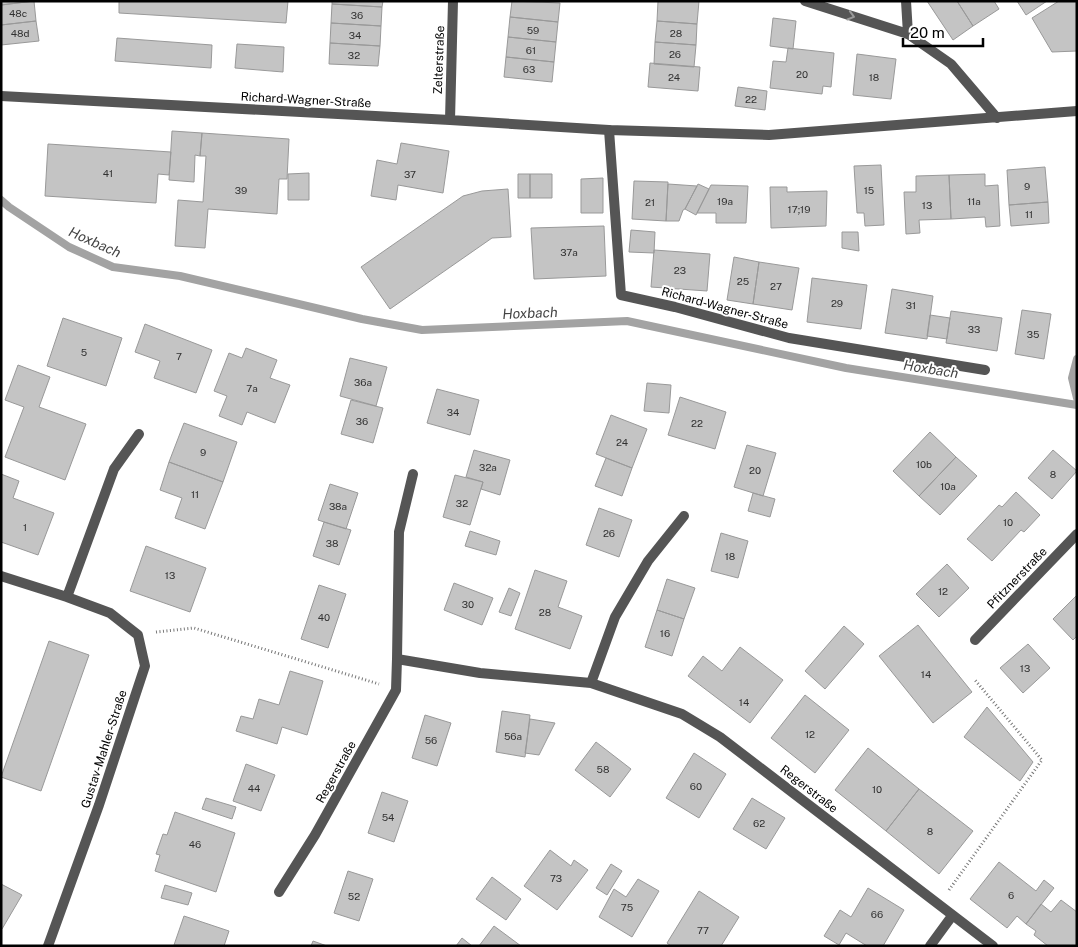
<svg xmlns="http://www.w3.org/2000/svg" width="1078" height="947" font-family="'Public Sans',sans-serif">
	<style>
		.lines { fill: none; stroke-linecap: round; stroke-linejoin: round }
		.stream { stroke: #a3a3a3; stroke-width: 8 }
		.building { fill: #c4c4c4; stroke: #999 }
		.path { stroke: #777; stroke-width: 3; stroke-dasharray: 1 2.5; stroke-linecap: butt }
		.service { stroke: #555; stroke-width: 10 }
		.minor { stroke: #555; stroke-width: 10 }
		.oneway { stroke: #999 }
		.labels { text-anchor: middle; stroke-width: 4; stroke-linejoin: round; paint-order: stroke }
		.number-label { font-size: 10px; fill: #313131 }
		.street-label { font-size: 12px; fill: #000; stroke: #fff }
		.water-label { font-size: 14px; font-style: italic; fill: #444; stroke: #fff }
	</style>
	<rect width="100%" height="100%" fill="#fff"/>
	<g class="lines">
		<path class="stream" d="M1 200 9 207 69 247 113 267 180 276 362 319 422 330 627 321 846 368 1077 405
			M1077 359 1072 378 1077 398"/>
	</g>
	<path class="building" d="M1 1H34L1 5Z
		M34 1 36 21 1 25V5Z
		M119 1H288L286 23 119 13Z
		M332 1H383L382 7 332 4Z
		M512 1 560 3 558 22 510 17Z
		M658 1H699L697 24 657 21Z
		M927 1H957L973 26 953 40Z
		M957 1H994L999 9 973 26Z
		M1017 1H1047L1026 15Z
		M1059 1H1077V51L1052 52 1032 18Z
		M332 4 382 7 381 26 331 23Z
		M510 17 558 22 556 42 508 37Z
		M773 18 796 21 793 49 770 46Z
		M36 21 39 41 1 45V25Z
		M657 21 697 24 696 45 655 42Z
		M331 23 381 26 380 46 330 43Z
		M508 37 556 42 554 62 506 57Z
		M117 38 212 45 211 68 115 61Z
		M655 42 696 45 694 67 654 64Z
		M330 43 380 46 378 66 329 64Z
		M237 44 284 47 283 72 235 68Z
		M788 48 834 53 831 87 823 86 822 94 770 88 773 61 786 62Z
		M857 54 896 59 891 99 853 95Z
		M506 57 554 62 552 82 504 77Z
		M650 63 700 67 698 91 648 87Z
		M738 87 767 91 765 110 735 106Z
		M172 131 202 133 200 156 195 155 194 182 169 180Z
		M202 133 289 139 287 179H279L277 214 208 209 205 248 175 246 178 200 203 202 206 156H200Z
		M401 143 449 151 443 193 398 185 396 200 371 196 377 160 397 164Z
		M48 144 171 152 169 175 158 174 156 203 45 196Z
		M881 165 884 225 865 226 864 213H857L854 166Z
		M1045 167 1048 202 1009 205 1007 170Z
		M309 173V200H288V174Z
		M518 174H530V198H518Z
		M530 174H552V198H530Z
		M985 174V186L998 185 1000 226 986 227 985 217 951 219 949 175Z
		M949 175 951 219 919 220 920 233 906 234 904 192H916V176Z
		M603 178V213H581V179Z
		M634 181 668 182 666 221 632 219Z
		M668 184 697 186 685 209 683 210 679 221H666Z
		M698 184 709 189 696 215 685 209Z
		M711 185 748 186 746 223H716V213H697Z
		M770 187H787V192L827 191 826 226 771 228Z
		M508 189 511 237 492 238 390 309 361 267 463 196 482 191Z
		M1048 202 1049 223 1011 226 1009 205Z
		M604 226 606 276 534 279 531 228Z
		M631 230 655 232 654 253 629 252Z
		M842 232H858L859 251 842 248Z
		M654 250 710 254 707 291 651 287Z
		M734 257 759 262 753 304 727 300Z
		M759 262 799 268 792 310 753 304Z
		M812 278 867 285 861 329 807 322Z
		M892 289 933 296 927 339 885 333Z
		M1022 310 1051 314 1044 359 1015 354Z
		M951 311 1002 318 997 351 946 343Z
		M930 315 950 318 947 339 927 336Z
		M63 318 122 338 106 386 47 366Z
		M145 324 212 350 196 393 154 378 160 361 135 352Z
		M246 348 277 360 270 378 290 385 275 423 247 412 242 425 219 416 227 396 214 391 229 353 242 358Z
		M350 358 387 367 376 406 340 396Z
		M18 365 50 377 39 407 86 424 65 480 5 457 24 407 5 400Z
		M647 383 671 385 669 413 644 411Z
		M437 389 479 400 470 435 427 423Z
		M680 397 726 412 715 449 668 435Z
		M351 400 383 408 373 443 341 434Z
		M611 415 647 429 632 468 596 454Z
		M184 423 237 442 223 482 169 462Z
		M930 432 956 457 919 496 893 471Z
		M747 445 776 453 763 496 734 487Z
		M474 450 510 460 500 495 481 489 483 482 466 477Z
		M1053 450 1077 471 1052 499 1028 478Z
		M956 457 977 476 940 515 919 496Z
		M606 458 632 468 622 496 595 486Z
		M169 462 223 482 205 529 175 518 182 498 160 490Z
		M1 474 19 481 13 498 54 513 38 555 1 542Z
		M455 475 483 482 470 525 443 517Z
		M330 484 358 493 346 529 318 520Z
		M1016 492 1040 515 1024 532 1021 530 992 561 967 539 999 505 1002 507Z
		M753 493 775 499 770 517 748 511Z
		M599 508 632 520 619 557 586 545Z
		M324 522 351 530 339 565 313 556Z
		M470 531 500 541 496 555 465 546Z
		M721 533 748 541 738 578 711 571Z
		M146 546 206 568 190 612 130 591Z
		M947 564 969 588 939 617 916 594Z
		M535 570 567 581 558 607 582 616 570 649 515 629Z
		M667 579 695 588 684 619 657 610Z
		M454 583 493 598 482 625 444 610Z
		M319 585 346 594 328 648 301 639Z
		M509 588 520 593 511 616 499 612Z
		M1077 595V636L1073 640 1053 619Z
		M657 610 684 619 672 656 645 647Z
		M918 625 972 692 933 723 879 656Z
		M844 626 864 644 825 689 805 671Z
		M49 641 89 655 41 791 1 777Z
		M1028 644 1050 668 1023 693 1000 668Z
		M740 647 783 680 750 723 688 676 703 656 722 671Z
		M290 671 323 681 307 735 282 727 277 744 236 731 241 716 253 719 259 699 279 705Z
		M805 695 849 730 815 773 771 738Z
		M987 707 1033 762 1020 781 964 737Z
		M502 711 530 715 525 757 496 752Z
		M425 715 451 723 437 766 412 758Z
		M530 719 555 723 539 755 525 753Z
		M596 742 631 769 610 797 575 770Z
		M868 748 919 789 886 831 835 790Z
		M694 753 726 774 699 818 666 798Z
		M246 764 275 775 261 811 233 801Z
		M919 789 973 831 939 874 886 831Z
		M382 792 408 801 394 842 368 833Z
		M206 798 236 807 232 819 202 809Z
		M752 798 785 818 766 849 733 829Z
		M175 812 235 833 216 892 155 871 160 855 156 854 163 834 167 835Z
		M550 850 571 866 574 860 588 870 557 910 524 886Z
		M999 862 1036 891 1044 880 1054 888 1026 924 1017 916 1007 928 970 899Z
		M611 864 622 871 607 895 596 888Z
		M348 871 373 879 359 921 334 913Z
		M492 877 521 899 506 920 476 899Z
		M638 879 659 891 632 937 599 917 614 889 626 897Z
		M1 884 22 895 2 929H1Z
		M165 885 192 893 188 905 161 898Z
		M868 888 904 910 883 946H867L846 933 839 945 824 936 840 910 851 917Z
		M699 891 739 917 721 946H671L667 943Z
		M1061 900 1077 912V946H1048L1034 935 1036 931 1026 924 1041 904 1051 912Z
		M184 916 229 931 224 946 174 945Z
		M494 926 521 946H479Z
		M462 938 472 946H456Z
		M313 941 327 946H311Z"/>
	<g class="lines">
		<path class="path" d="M156 632 194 628 379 684
			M949 890 1042 760 975 680"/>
		<path class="service" d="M906 1 908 34
			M609 130 621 295 675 307 789 338 985 370"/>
		<path class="minor" d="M805 1 908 34 951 64 997 118
			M1 96 450 120 609 130 769 135 1077 111
			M450 120 453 1
			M413 474 399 532 397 659 480 673 591 683 682 714 720 737 993 946
			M1 576 67 597 110 613 138 635 145 666 99 805 48 946
			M67 597 114 469 139 434
			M975 640 1077 534
			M591 683 615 617 648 561 684 516
			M279 892 315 835 396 690 397 659
			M930 946 952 916"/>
	</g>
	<defs><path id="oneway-chevron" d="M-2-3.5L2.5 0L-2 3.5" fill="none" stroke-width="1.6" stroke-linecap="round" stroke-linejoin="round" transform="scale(1.25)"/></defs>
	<use class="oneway" href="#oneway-chevron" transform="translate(851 16) rotate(17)"/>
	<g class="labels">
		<g class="number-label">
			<text x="18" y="17">48c</text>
			<text x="357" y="19">36</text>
			<text x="533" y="34">59</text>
			<text x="20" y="37">48d</text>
			<text x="676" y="37">28</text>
			<text x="355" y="39">34</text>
			<text x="531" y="54">61</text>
			<text x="675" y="58">26</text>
			<text x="354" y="59">32</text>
			<text x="529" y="73">63</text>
			<text x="802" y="78">20</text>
			<text x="674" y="81">24</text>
			<text x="874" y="81">18</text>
			<text x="751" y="103">22</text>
			<text x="108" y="177">41</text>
			<text x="410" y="178">37</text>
			<text x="1027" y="190">9</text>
			<text x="241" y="194">39</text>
			<text x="869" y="194">15</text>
			<text x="725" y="205">19a</text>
			<text x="974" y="205">11a</text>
			<text x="650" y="206">21</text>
			<text x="927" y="209">13</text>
			<text x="799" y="213">17;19</text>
			<text x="1029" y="218">11</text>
			<text x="569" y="256">37a</text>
			<text x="680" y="274">23</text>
			<text x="743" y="285">25</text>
			<text x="776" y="290">27</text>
			<text x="837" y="307">29</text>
			<text x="911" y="309">31</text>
			<text x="974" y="333">33</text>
			<text x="1033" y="338">35</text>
			<text x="84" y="356">5</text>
			<text x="179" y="360">7</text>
			<text x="363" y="386">36a</text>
			<text x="252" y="392">7a</text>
			<text x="453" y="416">34</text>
			<text x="362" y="425">36</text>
			<text x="697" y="427">22</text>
			<text x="622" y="446">24</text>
			<text x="203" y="456">9</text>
			<text x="924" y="468">10b</text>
			<text x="488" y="471">32a</text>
			<text x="755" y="474">20</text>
			<text x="1053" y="478">8</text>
			<text x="948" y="490">10a</text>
			<text x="195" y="498">11</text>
			<text x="462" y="507">32</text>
			<text x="338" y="510">38a</text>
			<text x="1008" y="526">10</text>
			<text x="25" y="531">1</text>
			<text x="609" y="537">26</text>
			<text x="332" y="547">38</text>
			<text x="730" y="560">18</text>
			<text x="170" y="579">13</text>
			<text x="943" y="595">12</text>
			<text x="468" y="608">30</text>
			<text x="545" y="616">28</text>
			<text x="324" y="621">40</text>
			<text x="665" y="637">16</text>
			<text x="1025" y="672">13</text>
			<text x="926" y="678">14</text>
			<text x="744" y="706">14</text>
			<text x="810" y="738">12</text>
			<text x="513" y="740">56a</text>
			<text x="431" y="744">56</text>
			<text x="603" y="773">58</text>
			<text x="696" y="790">60</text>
			<text x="254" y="792">44</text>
			<text x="877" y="793">10</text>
			<text x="388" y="821">54</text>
			<text x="759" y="827">62</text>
			<text x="930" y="835">8</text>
			<text x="195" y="848">46</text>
			<text x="556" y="882">73</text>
			<text x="1011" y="899">6</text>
			<text x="354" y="900">52</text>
			<text x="627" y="911">75</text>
			<text x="877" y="918">66</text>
			<text x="703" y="934">77</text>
		</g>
		<g class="street-label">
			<text transform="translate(439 60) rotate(-88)" y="4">Zelterstraße</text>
			<text transform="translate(306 100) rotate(3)" y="4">Richard-Wagner-Straße</text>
			<text transform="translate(725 308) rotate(15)" y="4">Richard-Wagner-Straße</text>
			<text transform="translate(1017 578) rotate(-46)" y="4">Pfitznerstraße</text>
			<text transform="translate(104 749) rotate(-72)" y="4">Gustav-Mahler-Straße</text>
			<text transform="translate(336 772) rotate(-61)" y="4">Regerstraße</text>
			<text transform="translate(809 789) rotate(38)" y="4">Regerstraße</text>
		</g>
		<g class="water-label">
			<text transform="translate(95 242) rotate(24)" y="5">Hoxbach</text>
			<text transform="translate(530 313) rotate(-2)" y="5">Hoxbach</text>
			<text transform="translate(931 369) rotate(9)" y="5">Hoxbach</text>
		</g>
	</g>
	<rect width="1078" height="947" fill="none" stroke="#000000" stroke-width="5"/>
	<path d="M903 38v8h80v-8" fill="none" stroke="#000000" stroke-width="2.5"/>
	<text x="910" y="38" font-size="15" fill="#000000" stroke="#ffffff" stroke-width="4" paint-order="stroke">20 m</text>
</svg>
